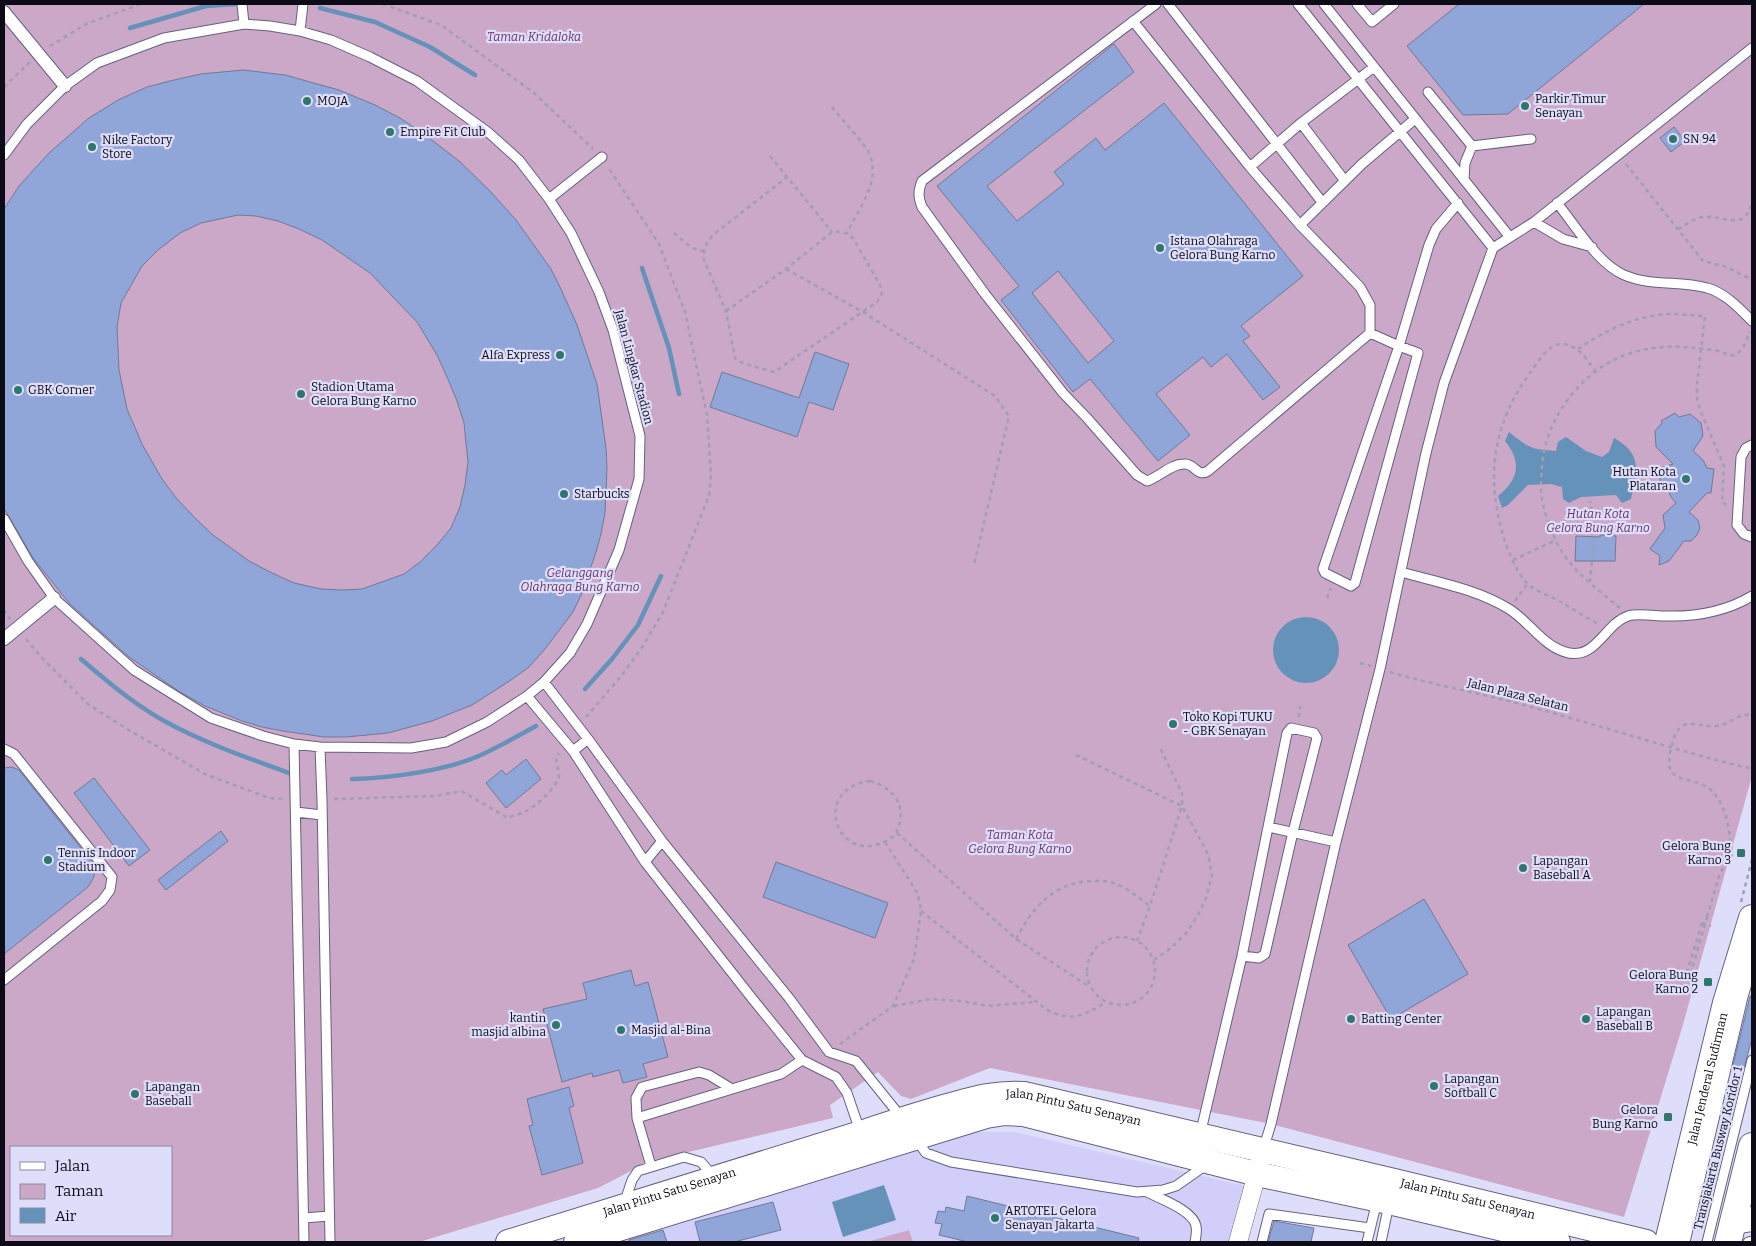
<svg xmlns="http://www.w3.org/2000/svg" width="1756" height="1246" font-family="Bitter,serif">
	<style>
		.built { fill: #d1cffa }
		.green { fill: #cba7c8; fill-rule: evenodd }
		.water { fill: #6592b9 }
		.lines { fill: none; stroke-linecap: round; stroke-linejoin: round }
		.stream { stroke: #6592b9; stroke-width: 4.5 }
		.building { fill: #91a6d8; stroke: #6d7a98; fill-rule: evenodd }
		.service-casing { stroke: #646281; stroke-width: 11 }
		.pedestrian-casing { stroke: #646281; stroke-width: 14 }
		.minor-casing { stroke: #646281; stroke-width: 19 }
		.secondary-casing { stroke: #646281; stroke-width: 26 }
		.primary-casing { stroke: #646281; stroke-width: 28 }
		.path { stroke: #9f9eb5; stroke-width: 2.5; stroke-dasharray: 4 4; stroke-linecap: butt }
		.service { stroke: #fff; stroke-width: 9 }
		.pedestrian { stroke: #fff; stroke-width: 12 }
		.minor { stroke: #fff; stroke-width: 18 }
		.secondary { stroke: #fff; stroke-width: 24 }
		.primary { stroke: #fff; stroke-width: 26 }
		.path-bridge { stroke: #9f9eb5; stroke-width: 2.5; stroke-dasharray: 4 4; stroke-linecap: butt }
		.poi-dot { fill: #2f766d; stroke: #dfdefa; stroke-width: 2 }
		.labels { text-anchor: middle; stroke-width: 4.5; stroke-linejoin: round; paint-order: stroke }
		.park-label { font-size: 12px; font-style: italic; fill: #6b3469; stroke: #dfdefa }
		.poi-label { font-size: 12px; fill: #0c0b17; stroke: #dfdefa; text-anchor: start }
		.street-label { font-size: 12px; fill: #0c0b17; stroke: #dfdefa }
	</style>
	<rect width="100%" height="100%" fill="#dfdefa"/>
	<path class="built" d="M958 1132H1015L1253 1188 1241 1242H599Z"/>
	<path class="green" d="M4 4H1752V776L1682 1028 1624 1217 1271 1124 990 1068 911 1099 901 1096 878 1072 830 1105 833 1118 650 1161 598 1188 419 1242H4ZM11 1147H171V1235H11Z
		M909 1230 913 1242H867Z"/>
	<path class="water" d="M1509 432C1529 448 1530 449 1556 451L1558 442 1566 437 1586 451 1602 457 1609 452 1614 438C1643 454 1637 471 1631 499L1622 503 1616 495 1581 497 1569 503 1563 499 1562 487 1551 484 1528 485 1508 505 1502 508 1498 496C1519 479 1522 462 1505 441Z
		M1273 650a33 33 0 1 1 66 0a33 33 0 1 1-66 0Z
		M884 1185 896 1220 843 1237 832 1202Z"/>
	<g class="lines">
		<path class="stream" d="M320 8 375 22 430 47 475 75
			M130 28 206 6 235 4
			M642 268 669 348 679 394
			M81 659C108 682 136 706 168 723 207 744 248 758 289 773
			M585 689 612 659 638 625 661 576
			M352 779C391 778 445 771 481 755 500 746 518 736 536 726"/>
	</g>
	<path class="building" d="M1459 4H1644L1508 114 1463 115 1407 46Z
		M1114 44 1134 72 987 186 1017 221 1064 184 1054 172 1096 138 1105 150 1164 103 1303 276 1241 326 1250 336 1243 341 1280 387 1263 400 1227 354 1211 367 1203 357 1156 394 1190 435 1158 461 1090 379 1073 392 1001 300 1019 286 937 186ZM1058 271 1114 341 1088 363 1032 293Z
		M243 70 285 75 339 90 375 105 400 118 424 134 459 161 489 190 516 220 551 269 560 287 577 325 597 384 606 448 607 468 605 513 601 534 596 552 582 593 573 612 545 649 529 667 511 680 472 705 432 721 388 733 346 737H324L283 731 262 727 242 721 205 706 180 692 129 657 69 603 33 558 4 508V209L19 186 49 153 89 118 118 100 147 87 178 79 201 74ZM238 215 256 216 278 221 299 229 322 240 370 273 417 322 437 355 447 377 457 401 464 423 468 462 465 485 460 507 451 528 437 545 420 562 404 574 362 589 342 590 321 589 294 583 272 573 249 561 213 535 195 518 177 499 162 479 142 444 127 409 119 370 117 327 121 303 142 266 158 250 180 233 201 223Z
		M1674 127 1685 141 1671 152 1660 138Z
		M815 352 849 364 833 410 809 402 797 437 710 407 722 372 799 398Z
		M1675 413 1679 417 1690 414 1701 423 1703 436 1693 451 1703 460 1707 468 1714 469 1711 493H1707L1689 512 1698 520 1700 528 1697 535 1691 541H1684L1669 561 1659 565 1660 556 1650 549 1665 528 1663 515 1676 503 1671 497 1669 492 1660 488V468L1673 464 1656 447 1655 431 1662 423 1661 421Z
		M1600 535 1616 536 1615 561H1575L1576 536 1600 537Z
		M526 759 541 779 506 808 486 783 502 770 506 775Z
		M12 767 19 770 95 866 94 877 88 887 4 954V768Z
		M94 778 150 850 129 866 74 793Z
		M221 831 228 841 166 890 158 880Z
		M776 862 888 903 875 938 763 897Z
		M1424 899 1468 974 1391 1019 1348 945Z
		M631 970 635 986 648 982 668 1057 643 1064 647 1077 623 1083 619 1070 593 1077 592 1073 562 1082 543 1009 587 999 583 983Z
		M1750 996H1752V1039L1744 1068 1733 1065Z
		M569 1087 574 1106 569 1108 583 1163 542 1175 529 1126 533 1125 527 1099Z
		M967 1196 1139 1238 1138 1242H968L939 1235 942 1224 935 1223 938 1211 945 1212 946 1207 964 1211Z
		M773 1202 781 1230 734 1242H700L695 1222Z
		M1274 1221 1314 1228 1311 1242H1268Z
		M663 1230 667 1242H629V1240Z"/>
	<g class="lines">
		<defs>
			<path id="service" d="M242 4 244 24
				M1156 4 922 181C918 191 918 197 922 207L985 294 1063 393 1087 418 1137 475 1147 481C1159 477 1171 464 1184 464 1195 463 1197 478 1208 471L1370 333
				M1168 4 1322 202
				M1298 4 1493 248
				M1324 4 1509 236
				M1357 4 1372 22 1394 4
				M1133 21 1250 167 1300 225 1360 287 1370 305V333L1399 346 1418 353 1355 583 1351 586 1325 573 1323 569 1399 346 1429 245 1436 229 1458 203
				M300 31 303 4
				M1428 92 1472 146 1531 139
				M1301 123 1345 181
				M4 155 27 124 65 86 97 63 164 38 244 24 270 26 300 31 331 40 370 57 417 81 489 133 519 160 549 199 571 233 599 292 613 330 640 436 639 479 619 550 587 624 570 653 544 682 527 696 487 722 446 742 411 748 320 747 294 744 263 736 211 718 134 670 54 598 28 561 4 519
				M1250 167 1301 123 1374 67
				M1464 180 1465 163 1472 146
				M549 199 602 157
				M1557 203C1576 226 1597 263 1624 275 1652 287 1679 280 1707 288 1724 292 1740 309 1752 321
				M1534 222 1563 239 1592 247
				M1300 225 1362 164 1415 119
				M1752 445 1746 448 1741 457 1737 525 1744 534 1752 537
				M1401 572C1436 582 1477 589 1509 609 1529 621 1544 648 1569 653 1597 658 1605 624 1628 616 1637 613 1656 616 1665 616 1697 617 1725 612 1752 596
				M544 682 588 739 662 841 789 998 829 1052 856 1061 901 1117
				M527 696 573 751 645 862 751 997 802 1060 836 1077 847 1093 860 1131
				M294 744 304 1242
				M320 747 322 800 330 1242
				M4 749 14 754 112 877 110 890 102 901 4 980
				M573 751 588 739
				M296 812 322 815
				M1268 827 1336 842
				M645 862 662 841
				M637 1118 636 1098 642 1087 699 1072 709 1075 732 1089
				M1200 1135 1242 956 1287 733 1291 728 1314 733 1317 738 1293 832 1265 954 1259 958 1242 956
				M915 1138 926 1153 951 1162 1137 1192 1163 1190 1176 1186 1206 1165
				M1263 1150 1271 1124 1336 842 1380 669 1426 453 1444 383 1493 248 1534 222 1752 48
				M651 1166 637 1118 781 1074 802 1060
				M1147 1192C1160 1199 1193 1210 1196 1226 1197 1231 1196 1237 1195 1242
				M624 1204 632 1180 638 1171 684 1157 701 1162 714 1177
				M304 1218 329 1216
				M1262 1242 1269 1214 1370 1228
				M1367 1242 1377 1201
				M1381 1242 1389 1204
				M1685 1242 1743 997 1752 967
				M1707 1242 1752 1060
				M1748 1242 1752 1241"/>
			<path id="pedestrian" d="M4 12 65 86
				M4 639 54 598"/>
			<path id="minor" d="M1238 1242 1260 1163"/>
			<g id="secondary">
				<path d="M1734 1222 1752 1219"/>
				<path id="s1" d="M508 1242 861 1133C887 1124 913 1116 940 1108 970 1100 992 1092 1024 1094L1394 1181 1646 1242"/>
				<path d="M576 1242 986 1116 1005 1113 1023 1114 1257 1174 1389 1202 1558 1242"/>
			</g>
			<g id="primary">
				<path id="s2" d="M1668 1242 1726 1003 1752 918"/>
				<path d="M1728 1242 1752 1146"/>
			</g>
		</defs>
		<use href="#service" class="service-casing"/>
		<use href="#pedestrian" class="pedestrian-casing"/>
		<use href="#minor" class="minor-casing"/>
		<use href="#secondary" class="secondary-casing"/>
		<use href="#primary" class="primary-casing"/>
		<path class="path" d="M383 4 441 25 534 93 593 149
			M50 46 86 24 141 4
			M4 87 30 62
			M832 107C841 119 862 140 869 153 882 180 858 210 847 233
			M770 156 832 232
			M1626 164 1703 261 1727 267 1752 280
			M1678 229C1686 225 1694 218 1703 217 1722 214 1746 234 1752 201
			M674 233 692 248 703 251
			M786 269 863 312 995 396 1009 416 974 565
			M726 311 786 269 832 232C841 231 846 232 853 238L880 285 882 293 877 302 774 372 742 363 735 358 726 311 704 260C703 249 706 243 713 235L787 177
			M1578 349C1606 330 1638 314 1673 314 1684 314 1694 316 1705 316L1697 385V399L1700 410 1724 466 1722 502 1726 505
			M1596 372C1587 360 1579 345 1562 344 1549 343 1539 361 1532 370 1494 421 1485 474 1503 535 1508 550 1515 570 1526 582 1533 591 1549 595 1559 601 1572 608 1585 617 1598 624
			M1513 560 1556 540
			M1590 582 1595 526 1590 501
			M1327 598 1331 588
			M1515 601 1527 584
			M1620 608C1596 588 1568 568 1555 539 1549 524 1541 505 1541 488 1541 469 1543 446 1551 429 1564 397 1594 365 1628 354 1659 344 1682 346 1714 350 1722 351 1727 356 1736 355L1743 348 1750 332
			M4 610 10 619
			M26 639 41 657 89 705 132 732 205 774 269 798 283 799
			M1360 663 1371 666
			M1390 672C1437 686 1485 694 1531 707 1605 727 1678 751 1752 769
			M586 717 622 675 643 646 663 612 709 496 711 475 707 415 685 312 659 244 608 167
			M1299 717 1300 706
			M1076 755 1182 806 1208 854 1212 875 1206 898 1197 917 1186 933 1171 948 1154 960
			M870 781C894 788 908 806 897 831 895 837 885 842 879 844 835 859 812 789 870 781Z
			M334 799 435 796 461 791 508 818C514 815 521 814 527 811 536 806 558 786 559 776 559 767 553 761 559 753
			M897 833 1016 939 1090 987
			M1741 902 1752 860
			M921 911 1047 1010C1072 1022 1084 1016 1106 1002
			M1707 917 1720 873 1732 855C1730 835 1728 810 1714 793 1694 770 1657 793 1673 741 1680 716 1694 726 1713 726 1731 726 1736 713 1752 715
			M1702 923 1711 926
			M1087 971a34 34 0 1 1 68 0a34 34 0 1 1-68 0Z
			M1016 939C1033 907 1053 883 1091 881 1101 880 1109 881 1118 885 1129 889 1140 899 1150 906
			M1137 941 1150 906 1182 806V793L1160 748
			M894 1006 931 999 962 1001 987 1006 1035 1002
			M840 1044 893 1006 914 959 921 911 918 894 885 842"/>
		<use href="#service" class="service"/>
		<use href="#pedestrian" class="pedestrian"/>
		<use href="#minor" class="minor"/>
		<use href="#secondary" class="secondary"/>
		<use href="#primary" class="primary"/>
		<path class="path-bridge" d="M1702 923 1681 992 1685 993 1707 917"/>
	</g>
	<g class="poi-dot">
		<circle cx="307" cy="101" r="5"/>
		<circle cx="1525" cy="106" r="5"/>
		<circle cx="390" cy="132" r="5"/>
		<circle cx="1673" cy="139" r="5"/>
		<circle cx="92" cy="147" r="5"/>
		<circle cx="1160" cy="248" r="5"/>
		<circle cx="560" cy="355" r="5"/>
		<circle cx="18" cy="390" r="5"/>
		<circle cx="301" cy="394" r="5"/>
		<circle cx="1686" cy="479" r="5"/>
		<circle cx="564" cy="494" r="5"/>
		<circle cx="1173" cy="724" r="5"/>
		<rect x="1736" y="848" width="10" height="10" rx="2.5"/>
		<circle cx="48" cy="860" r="5"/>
		<circle cx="1523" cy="868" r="5"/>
		<rect x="1703" y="977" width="10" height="10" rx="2.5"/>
		<circle cx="1351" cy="1019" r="5"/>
		<circle cx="1586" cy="1019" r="5"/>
		<circle cx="556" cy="1025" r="5"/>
		<circle cx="621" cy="1030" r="5"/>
		<circle cx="1434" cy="1086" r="5"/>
		<circle cx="135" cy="1094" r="5"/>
		<rect x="1663" y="1112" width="10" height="10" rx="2.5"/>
		<circle cx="995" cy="1218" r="5"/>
	</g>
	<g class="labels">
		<g class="park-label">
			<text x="534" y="41">Taman Kridaloka</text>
			<text x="1598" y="518">Hutan Kota<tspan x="1598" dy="14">Gelora Bung Karno</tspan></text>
			<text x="580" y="577">Gelanggang<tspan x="580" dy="14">Olahraga Bung Karno</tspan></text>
			<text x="1020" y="839">Taman Kota<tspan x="1020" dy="14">Gelora Bung Karno</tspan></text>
		</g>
		<g class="poi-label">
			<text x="1535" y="103">Parkir Timur<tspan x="1535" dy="14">Senayan</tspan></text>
			<text x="317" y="105">MOJA</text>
			<text x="400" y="136">Empire Fit Club</text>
			<text x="1683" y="143">SN 94</text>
			<text x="102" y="144">Nike Factory<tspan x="102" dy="14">Store</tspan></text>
			<text x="1170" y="245">Istana Olahraga<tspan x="1170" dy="14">Gelora Bung Karno</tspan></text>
			<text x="550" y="359" text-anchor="end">Alfa Express</text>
			<text x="311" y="391">Stadion Utama<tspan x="311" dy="14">Gelora Bung Karno</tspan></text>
			<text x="28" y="394">GBK Corner</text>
			<text x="1676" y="476" text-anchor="end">Hutan Kota<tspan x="1676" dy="14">Plataran</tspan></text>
			<text x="574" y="498">Starbucks</text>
			<text x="1183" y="721">Toko Kopi TUKU<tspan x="1183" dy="14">- GBK Senayan</tspan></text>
			<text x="1731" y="850" text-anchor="end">Gelora Bung<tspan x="1731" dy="14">Karno 3</tspan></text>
			<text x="58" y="857">Tennis Indoor<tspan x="58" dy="14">Stadium</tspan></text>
			<text x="1533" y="865">Lapangan<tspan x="1533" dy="14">Baseball A</tspan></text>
			<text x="1698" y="979" text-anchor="end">Gelora Bung<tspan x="1698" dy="14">Karno 2</tspan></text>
			<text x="1596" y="1016">Lapangan<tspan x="1596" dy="14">Baseball B</tspan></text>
			<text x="546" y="1022" text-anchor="end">kantin<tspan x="546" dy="14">masjid albina</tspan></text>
			<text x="1361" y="1023">Batting Center</text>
			<text x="631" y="1034">Masjid al-Bina</text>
			<text x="1444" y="1083">Lapangan<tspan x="1444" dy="14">Softball C</tspan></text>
			<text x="145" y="1091">Lapangan<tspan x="145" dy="14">Baseball</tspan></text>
			<text x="1658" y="1114" text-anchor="end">Gelora<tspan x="1658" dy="14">Bung Karno</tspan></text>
			<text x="1005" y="1215">ARTOTEL Gelora<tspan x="1005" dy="14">Senayan Jakarta</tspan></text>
		</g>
		<g class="street-label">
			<text transform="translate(634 367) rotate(75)" y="4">Jalan Lingkar Stadion</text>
			<text transform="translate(1518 695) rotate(14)" y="4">Jalan Plaza Selatan</text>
			<text dy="4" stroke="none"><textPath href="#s2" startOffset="168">Jalan Jenderal Sudirman</textPath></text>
			<text dy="4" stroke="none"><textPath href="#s1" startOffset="589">Jalan Pintu Satu Senayan</textPath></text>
			<text transform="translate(1718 1148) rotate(-76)" y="4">Transjakarta Busway Koridor 1</text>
			<text dy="4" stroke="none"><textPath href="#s1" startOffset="169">Jalan Pintu Satu Senayan</textPath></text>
			<text dy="4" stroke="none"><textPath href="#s1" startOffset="994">Jalan Pintu Satu Senayan</textPath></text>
		</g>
	</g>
	<rect width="1756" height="1246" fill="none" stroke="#0c0b17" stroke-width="10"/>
	<rect x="10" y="1146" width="162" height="90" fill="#dfdefa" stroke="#8b8a9f"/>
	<rect x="20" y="1162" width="25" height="8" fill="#ffffff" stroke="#8b8a9f"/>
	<text x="55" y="1171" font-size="15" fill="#0c0b17">Jalan</text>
	<rect x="20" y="1184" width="25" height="15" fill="#cba7c8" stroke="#8b8a9f"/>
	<text x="55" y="1196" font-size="15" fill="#0c0b17">Taman</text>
	<rect x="20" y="1208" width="25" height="15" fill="#6592b9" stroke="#8b8a9f"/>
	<text x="55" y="1221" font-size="15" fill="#0c0b17">Air</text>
</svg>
